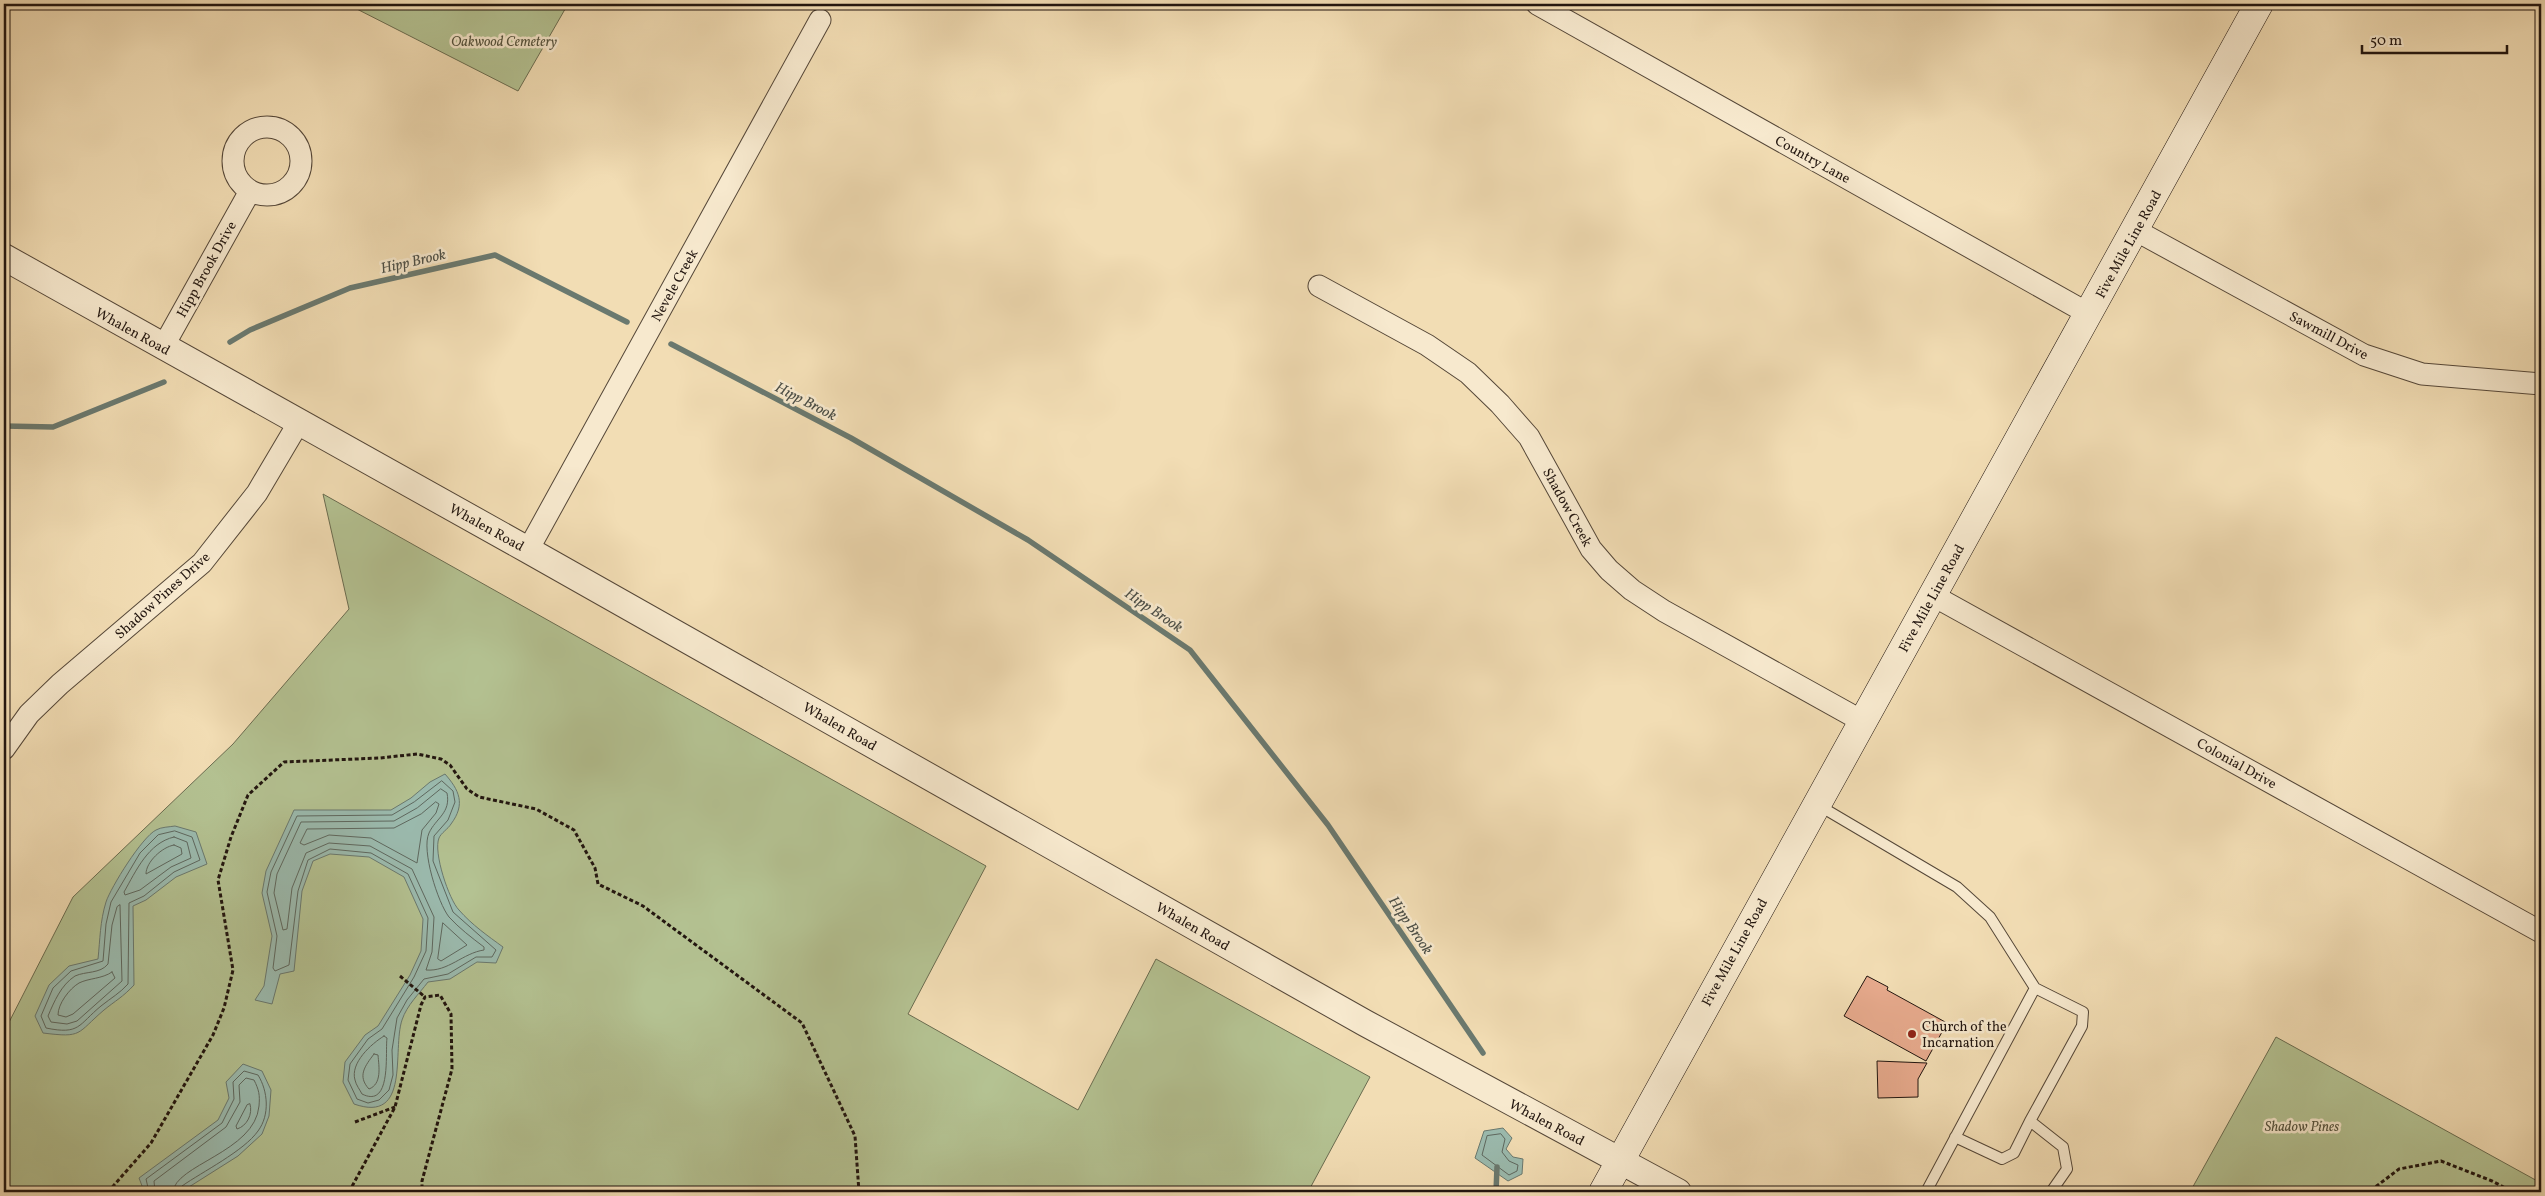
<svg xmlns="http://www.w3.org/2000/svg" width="2545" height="1196" font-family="Vollkorn,serif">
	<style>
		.green { fill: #b4c292; stroke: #6a6c50 }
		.water { fill: #9bbbaf; stroke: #6a796f }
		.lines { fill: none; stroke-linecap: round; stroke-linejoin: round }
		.shore { stroke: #5e685f; stroke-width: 1 }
		.stream { stroke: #6a796f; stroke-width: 5.5 }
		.building { fill: #e7aa8d; stroke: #21150f }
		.service-casing { stroke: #554738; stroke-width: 12 }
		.minor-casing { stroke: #554738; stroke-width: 23 }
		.tertiary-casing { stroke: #554738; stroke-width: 28 }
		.secondary-casing { stroke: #21150f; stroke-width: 29 }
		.path { stroke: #21150f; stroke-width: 3; stroke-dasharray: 4 2.5; stroke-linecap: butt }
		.service { stroke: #f7e9ce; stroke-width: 10 }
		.minor { stroke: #f7e9ce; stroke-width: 21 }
		.tertiary { stroke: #f7e9ce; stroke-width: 26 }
		.secondary { stroke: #f7e9ce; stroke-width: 28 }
		.poi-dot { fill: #8f2418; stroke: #f7e9ce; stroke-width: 2 }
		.labels { text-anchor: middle; stroke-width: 5; stroke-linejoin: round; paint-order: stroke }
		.park-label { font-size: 14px; font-style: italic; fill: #54523d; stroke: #f7e9ce }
		.street-label { font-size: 14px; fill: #21150f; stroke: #f7e9ce }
		.poi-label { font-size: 14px; fill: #21150f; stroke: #f7e9ce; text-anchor: start }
		.water-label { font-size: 15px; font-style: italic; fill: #4c4f47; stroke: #f7e9ce }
	</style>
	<rect width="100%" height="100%" fill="#f2ddb4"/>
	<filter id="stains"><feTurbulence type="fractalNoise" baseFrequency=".004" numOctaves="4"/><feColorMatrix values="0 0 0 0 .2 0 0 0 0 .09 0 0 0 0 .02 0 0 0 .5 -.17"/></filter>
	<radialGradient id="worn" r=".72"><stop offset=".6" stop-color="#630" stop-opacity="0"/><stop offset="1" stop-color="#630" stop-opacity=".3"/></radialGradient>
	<path class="green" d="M347 4H568L518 91Z
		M323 494 986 866 908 1014 1078 1110 1156 959 1370 1077 1308 1192H4V1032L73 897 233 744 349 609Z
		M2276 1037 2541 1183V1192H2190Z"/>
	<path class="water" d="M445 774C459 790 466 804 451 824 448 829 441 833 439 838 433 852 449 900 459 910 472 925 488 936 503 947L496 963 477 962 450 979 428 982C419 994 407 1005 402 1020 392 1050 411 1124 354 1104L343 1082 345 1062 365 1035 378 1026 410 975 421 951 423 919 404 877 369 857 330 854 313 861 302 891 294 971 280 974 272 1004 255 1000 264 986 272 936 262 893 266 871 294 810H391L411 798 430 782Z
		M175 826 196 832 207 864 176 877 146 900 133 906 134 985C123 997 115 1001 104 1010 76 1034 83 1038 43 1033L35 1016 49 985 69 966 98 959C100 940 100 921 106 902 111 887 142 837 156 830 161 827 169 827 175 826Z
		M243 1064 262 1071 271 1090 269 1116 262 1134 238 1156 181 1192 144 1191 139 1178 218 1120 229 1098 226 1082Z
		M1503 1128 1512 1138 1506 1149 1513 1157 1523 1159 1522 1174 1508 1181 1475 1158 1484 1131Z"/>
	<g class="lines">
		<path class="shore" d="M442 781 453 791 455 802 448 820 434 836 433 861 453 912 496 950 492 957H476L448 974 424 979 407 1000 397 1018 392 1050 393 1075 389 1090 379 1100 368 1103 357 1099 348 1080 350 1064 368 1039 382 1029 414 977 426 951 428 918 408 874 371 853 330 849 308 860 298 891 289 965 275 971 273 968 277 936 267 892 271 872 297 816 392 815 414 802Z
			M441 789 447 793C451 813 436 818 429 833 421 850 438 903 449 917 459 928 472 938 484 947V950C463 953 448 972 426 970L432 952 434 917 412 869 370 846 329 843 306 853 292 888 287 929 283 930 274 893 277 874 301 822 394 821 417 808Z
			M436 802 439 804 436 813 422 830 417 863 371 838 329 835 304 845 300 843 307 829 394 828 421 814Z
			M175 831 192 837 200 860 174 872 144 896 129 903 128 984C120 993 111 998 101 1006 78 1025 80 1035 46 1028L41 1016 53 988 71 971 103 961 106 924 111 902 140 853 158 835Z
			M174 837 187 842 191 858 171 867 140 890 125 895 124 892C136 871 148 843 174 837Z
			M174 845 181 848 182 854 146 874C146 862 162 847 174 845Z
			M120 905 122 981 77 1021 67 1024 51 1022 48 1016C54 1002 61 985 75 976 86 971 100 974 108 964L112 925 117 907Z
			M443 923 467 945 441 961 438 959Z
			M112 972 115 978 73 1014 66 1017 58 1015C58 1004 69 989 79 983 89 978 102 979 112 972Z
			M384 1036 387 1038C385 1053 392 1109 362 1094 360 1090 356 1085 355 1080 350 1063 371 1044 384 1036Z
			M374 1054 378 1055C379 1067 382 1084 369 1089 357 1076 365 1066 374 1054Z
			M250 1104C253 1114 247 1126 237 1129L236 1126 247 1105Z
			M1501 1134 1505 1139 1502 1152 1509 1161 1518 1165 1517 1171 1509 1175 1482 1155 1487 1136Z
			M149 1192 146 1179 222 1123 234 1099 233 1082 244 1071 258 1075C268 1091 270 1115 258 1131 244 1151 202 1172 182 1186L179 1192
			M155 1192 154 1181 226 1127 240 1102 239 1085 246 1078 254 1080C259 1090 260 1095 259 1106 255 1152 174 1165 173 1192"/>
		<path class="stream" d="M230 342 250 330 350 288 495 255 627 322
			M671 344 851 438 1028 540 1190 650 1328 825 1483 1053
			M4 426 53 427 164 382
			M1496 1192 1497 1167"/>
	</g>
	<path class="building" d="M1867 976 1888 987 1887 990 1947 1023 1926 1061 1844 1016Z
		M1877 1061 1927 1063 1918 1079V1097L1878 1098Z"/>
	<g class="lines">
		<defs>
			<path id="service" d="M1818 805 1957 887 1990 917 2035 988 1926 1192
				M2035 988 2083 1012 2082 1026 2030 1121 2063 1147 2067 1169 2051 1192
				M1955 1137 2002 1159 2014 1153 2030 1121"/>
			<path id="minor" d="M1537 4 2089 314
				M233 161a34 34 0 1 1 68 0a34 34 0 1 1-68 0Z
				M2135 230 2364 355 2422 374 2541 384
				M1319 286 1427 345 1468 373 1500 404 1529 437 1591 549 1609 570 1632 590 1664 611 1862 721
				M163 347 250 191
				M528 550 820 20
				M1932 595 2541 932
				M4 749 29 714 60 684 202 563 257 493 299 422"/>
			<path id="tertiary" d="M4 257 528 550 1365 1023 1678 1192"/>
			<path id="secondary" d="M1603 1192 2259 4"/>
		</defs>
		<use href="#service" class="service-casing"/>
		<use href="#minor" class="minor-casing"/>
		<use href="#tertiary" class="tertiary-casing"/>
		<use href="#secondary" class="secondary-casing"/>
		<path class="path" d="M400 976 425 997
			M355 1122 395 1107
			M108 1192 151 1143 213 1035 224 1008 233 970 218 880 231 837 248 795 284 762 380 758 417 754 441 759 450 765 467 789 479 797 536 809 574 830 595 868 598 884 643 906 802 1023 855 1136 859 1192
			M349 1192 395 1107 421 1005 425 997 440 995 451 1014 452 1069 422 1181V1192
			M2373 1192 2374 1188 2399 1169 2441 1161 2492 1181 2513 1192"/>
		<use href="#service" class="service"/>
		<use href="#minor" class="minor"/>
		<use href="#tertiary" class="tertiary"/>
		<use href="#secondary" class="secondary"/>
	</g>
	<circle class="poi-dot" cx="1912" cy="1034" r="5"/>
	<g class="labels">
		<g class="park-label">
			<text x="504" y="46">Oakwood Cemetery</text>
			<text x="2302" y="1131">Shadow Pines</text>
		</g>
		<g class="street-label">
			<text transform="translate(1813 159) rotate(29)" y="5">Country Lane</text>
			<text transform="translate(2128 244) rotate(-61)" y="5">Five Mile Line Road</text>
			<text transform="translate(206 269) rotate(-61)" y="5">Hipp Brook Drive</text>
			<text transform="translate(674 285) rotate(-61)" y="5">Nevele Creek</text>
			<text transform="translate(133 331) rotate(29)" y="5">Whalen Road</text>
			<text transform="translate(2329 335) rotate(28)" y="5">Sawmill Drive</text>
			<text transform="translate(1568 507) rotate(61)" y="5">Shadow Creek</text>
			<text transform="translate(487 527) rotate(29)" y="5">Whalen Road</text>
			<text transform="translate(162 595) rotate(-42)" y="5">Shadow Pines Drive</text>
			<text transform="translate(1931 598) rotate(-61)" y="5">Five Mile Line Road</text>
			<text transform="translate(840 726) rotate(30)" y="5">Whalen Road</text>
			<text transform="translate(2237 763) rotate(29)" y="5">Colonial Drive</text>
			<text transform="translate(1193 926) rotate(30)" y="5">Whalen Road</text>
			<text transform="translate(1734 952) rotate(-61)" y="5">Five Mile Line Road</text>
			<text transform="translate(1547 1122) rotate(28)" y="5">Whalen Road</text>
		</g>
		<g class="poi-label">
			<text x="1922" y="1031">Church of the<tspan x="1922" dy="16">Incarnation</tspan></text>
		</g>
		<g class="water-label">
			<text transform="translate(413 261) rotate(-13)" y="5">Hipp Brook</text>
			<text transform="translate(806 401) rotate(27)" y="5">Hipp Brook</text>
			<text transform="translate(1154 610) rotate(34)" y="5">Hipp Brook</text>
			<text transform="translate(1411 925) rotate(56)" y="5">Hipp Brook</text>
		</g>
	</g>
	<rect width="2545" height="1196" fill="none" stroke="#f2ddb4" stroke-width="20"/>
	<rect x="5" y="5" width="2535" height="1186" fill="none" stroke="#21150f" stroke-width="2.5"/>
	<rect x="10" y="10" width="2525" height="1176" fill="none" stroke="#21150f"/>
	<path d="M2362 45v8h145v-8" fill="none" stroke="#21150f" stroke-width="2.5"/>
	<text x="2370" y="45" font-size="15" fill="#21150f" stroke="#f7e9ce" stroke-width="4" paint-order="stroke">50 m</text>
	<rect width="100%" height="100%" filter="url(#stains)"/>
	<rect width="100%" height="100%" fill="url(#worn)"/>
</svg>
